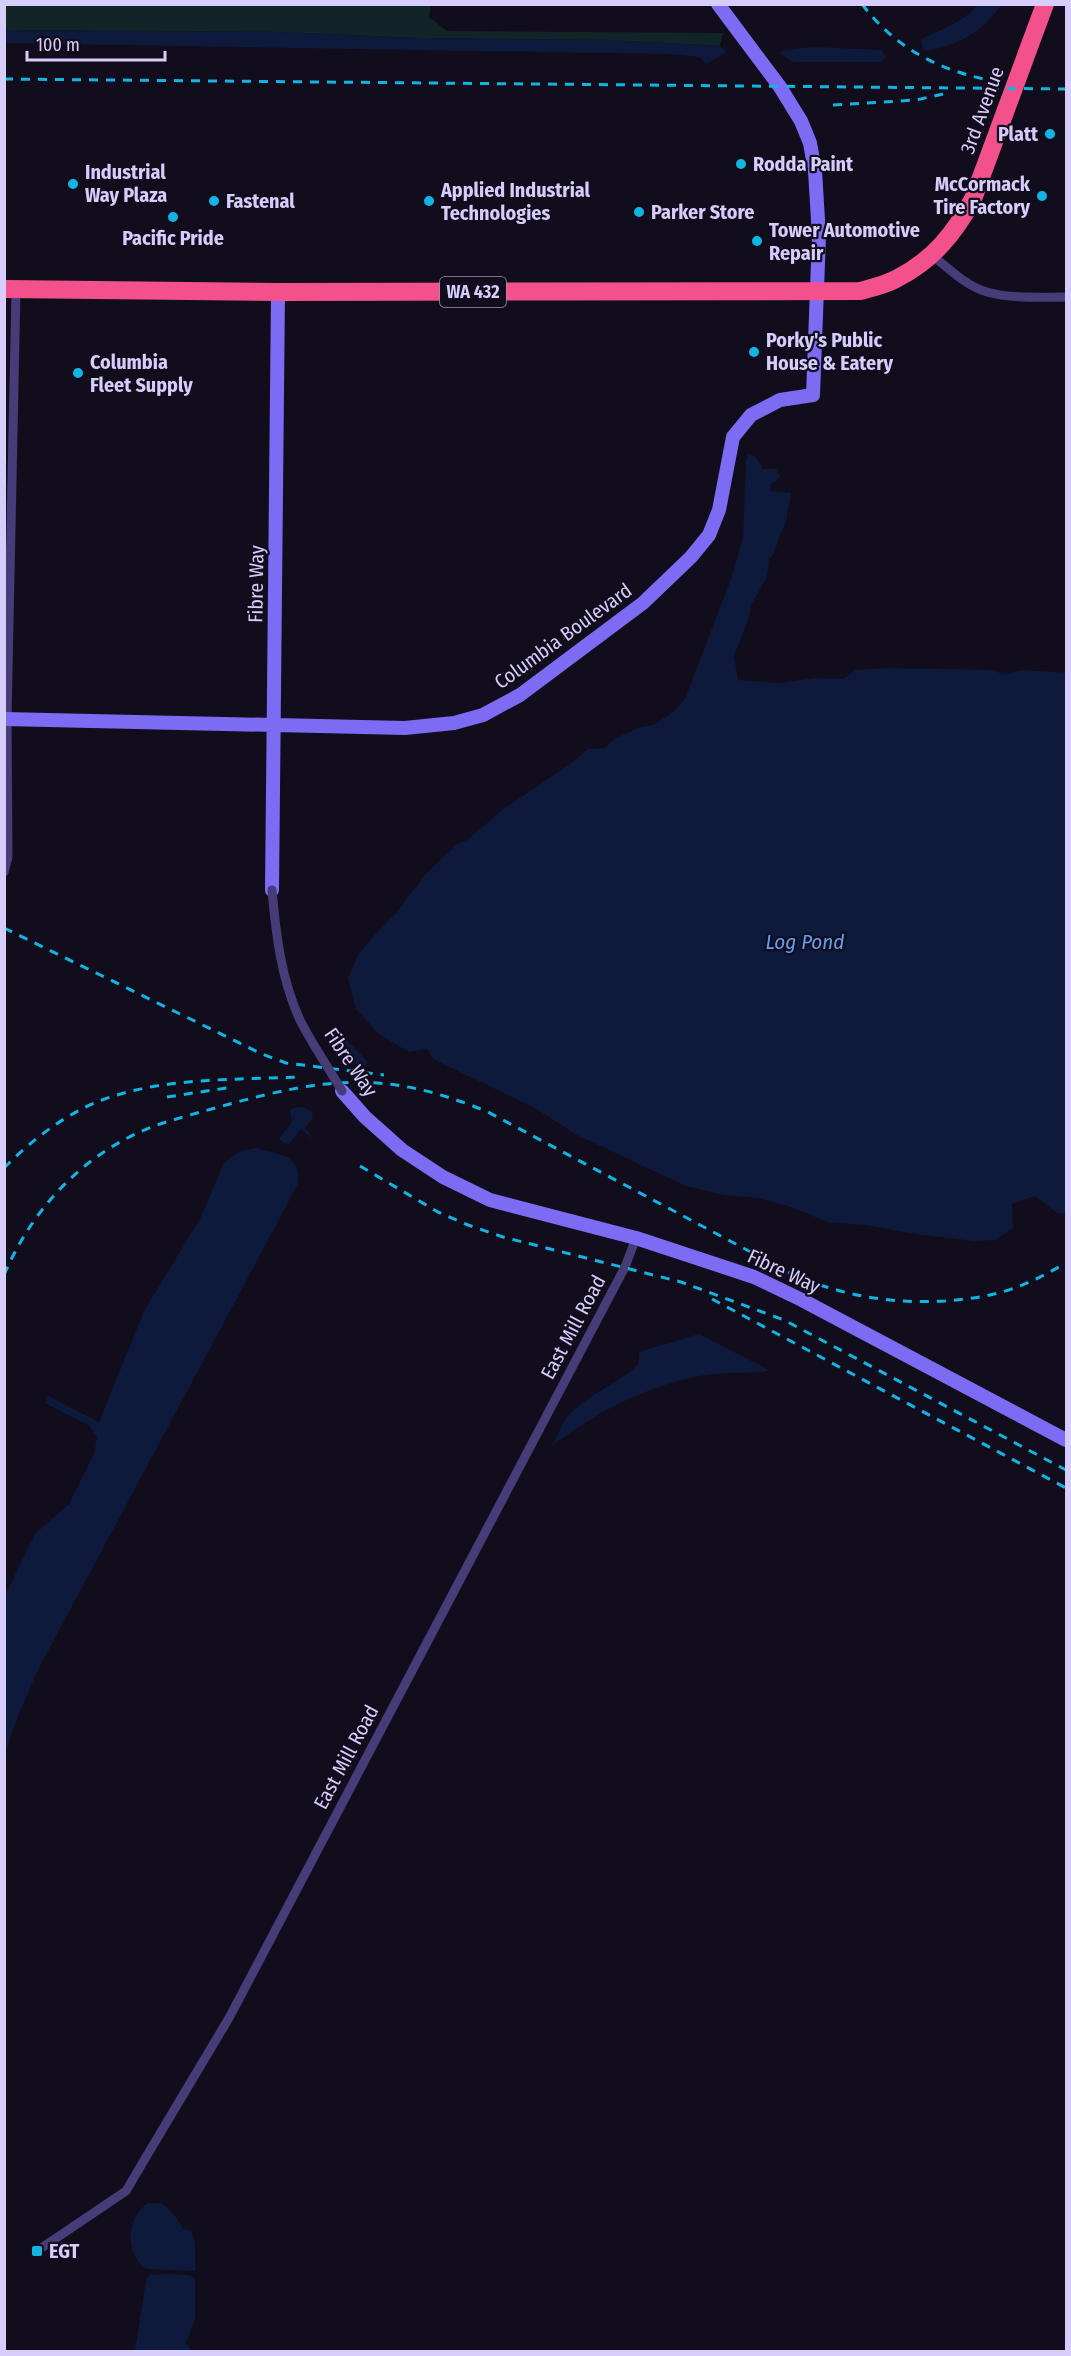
<svg xmlns="http://www.w3.org/2000/svg" width="1071" height="2356" font-family="'Fira Sans Condensed',sans-serif">
	<style>
		.green { fill: #112426 }
		.water { fill: #0e1a3b }
		.lines { fill: none; stroke-linecap: round; stroke-linejoin: round }
		.street { stroke: #453c78; stroke-width: 9 }
		.secondary { stroke: #7e6bf4; stroke-width: 14 }
		.highway { stroke: #f2518b; stroke-width: 18 }
		.rail { stroke: #11b5e3; stroke-width: 3; stroke-dasharray: 9 8; stroke-linecap: butt }
		.street-bridge { stroke: #453c78; stroke-width: 9 }
		.poi-dot { fill: #11b5e3; stroke: #120d1d; stroke-width: 2 }
		.labels { text-anchor: middle; stroke-width: 4.5; stroke-linejoin: round; paint-order: stroke }
		.shield { fill: #120d1d; stroke: #9c93b8; stroke-width: 1.5 }
		.shield-label { font-size: 18px; font-weight: bold; fill: #d7cdfb }
		.street-label { font-size: 20px; fill: #d7cdfb; stroke: #120d1d }
		.poi-label { font-size: 20px; font-weight: bold; fill: #d7cdfb; stroke: #120d1d; text-anchor: start }
		.water-label { font-size: 21px; font-style: italic; fill: #639ff3; stroke: #120d1d }
	</style>
	<rect width="100%" height="100%" fill="#120d1d"/>
	<path class="green" d="M431 4 429 17 447 31 723 33 720 46 609 40 418 38 279 32 5 30V5Z"/>
	<path class="water" d="M977 5H1001C982 32 958 46 925 51L922 47 921 40C940 28 963 24 977 5Z
		M5 30 279 32 418 38 609 40 720 46 725 50V53L706 64 700 57 668 54 5 43Z
		M814 47 881 50 886 57 880 62H793L780 53 783 50Z
		M748 454 756 457 763 469H776L780 477 770 485 771 491 791 493 786 522 779 537 775 551 769 560 767 577 751 605 749 617 734 656 738 680 781 683 815 678 843 679 856 670 889 668 989 670 1005 674 1023 670 1066 673V1214L1057 1213 1035 1196 1012 1204 1013 1228 995 1240 974 1241 915 1234 866 1225 827 1222 792 1207 758 1198 723 1195 686 1186 577 1135 535 1108 433 1059 427 1049 409 1052 379 1034 356 1009 348 978 357 957 372 938 395 914 426 874 456 845 467 840 505 808 569 765 588 749 605 748 616 738 640 727 654 725 673 712 685 699 731 579 743 538 746 462Z
		M344 1037 368 1062 366 1065C352 1065 332 1059 330 1042L336 1038Z
		M302 1107 311 1111 313 1118 305 1128 314 1140 301 1129 289 1144 284 1143 279 1139 292 1122 290 1111 293 1108Z
		M257 1148C281 1156 300 1153 298 1184L40 1666 17 1718 5 1754V1595L35 1534 69 1504 94 1454 97 1438 90 1426 45 1403 48 1396 99 1422 145 1309 200 1219 224 1163 240 1151Z
		M699 1334 769 1370 764 1372C739 1373 711 1372 686 1379 637 1391 592 1415 552 1446 557 1437 561 1425 567 1417 585 1396 617 1384 639 1364V1352Z
		M148 2203H161L174 2214 183 2229 191 2230 195 2242V2271L146 2269C124 2253 126 2218 148 2203Z
		M169 2274 190 2275 195 2279V2320L186 2343 192 2351H135L146 2280 149 2275Z"/>
	<g class="lines">
		<path class="street" d="M932 255C948 268 966 286 987 292 1012 299 1041 297 1066 297
			M4 872 8 857 7 719 16 289
			M37 2251 126 2191 146 2157 229 2018 625 1267 636 1238"/>
		<path class="secondary" d="M4 719 405 728 454 723 483 715 520 695 643 603 691 557 709 535 719 510 733 437 751 415 780 400 813 395 819 236 815 171 810 143 801 121 780 87 718 4
			M272 890 278 292
			M342 1091 365 1117 402 1150 443 1177 490 1200 636 1238 754 1277 802 1300 1066 1440"/>
		<path class="highway" d="M4 289 278 292 860 291C871 288 885 285 896 279 932 261 955 233 973 199L1045 4"/>
		<path class="rail" d="M862 4C898 52 947 74 1005 83
			M4 79 1066 89
			M833 105 916 100 943 94
			M4 928 262 1054 286 1063 384 1075
			M167 1097 233 1087
			M360 1166 438 1212 468 1225 503 1237 681 1282 784 1320 1066 1470
			M4 1168C32 1140 65 1114 102 1100 164 1077 235 1080 299 1077
			M4 1275C34 1205 88 1149 160 1124 182 1117 204 1111 226 1105 328 1077 387 1070 488 1112L792 1274C843 1296 890 1304 945 1301 969 1299 994 1296 1017 1287 1034 1281 1050 1272 1066 1263
			M712 1299 1066 1488"/>
		<path class="street-bridge" d="M272 890C276 934 281 979 300 1020 312 1044 328 1067 342 1091"/>
	</g>
	<g class="poi-dot">
		<circle cx="1050" cy="134" r="6"/>
		<circle cx="741" cy="164" r="6"/>
		<circle cx="73" cy="184" r="6"/>
		<circle cx="1042" cy="196" r="6"/>
		<circle cx="214" cy="201" r="6"/>
		<circle cx="429" cy="201" r="6"/>
		<circle cx="639" cy="212" r="6"/>
		<circle cx="173" cy="217" r="6"/>
		<circle cx="757" cy="241" r="6"/>
		<circle cx="754" cy="352" r="6"/>
		<circle cx="78" cy="373" r="6"/>
		<rect x="31" y="2245" width="12" height="12" rx="3"/>
	</g>
	<g class="labels">
		<rect class="shield" x="440" y="277" width="66" height="30" rx="4.5"/>
		<g class="shield-label">
			<text x="473" y="298">WA 432</text>
		</g>
		<g class="street-label">
			<text transform="translate(982 110) rotate(-70)" y="7">3rd Avenue</text>
			<text transform="translate(256 584) rotate(-89)" y="7">Fibre Way</text>
			<text transform="translate(563 636) rotate(-36)" y="7">Columbia Boulevard</text>
			<text transform="translate(351 1062) rotate(56)" y="7">Fibre Way</text>
			<text transform="translate(784 1271) rotate(25)" y="7">Fibre Way</text>
			<text transform="translate(573 1327) rotate(-62)" y="7">East Mill Road</text>
			<text transform="translate(346 1757) rotate(-62)" y="7">East Mill Road</text>
		</g>
		<g class="poi-label">
			<text x="1038" y="141" text-anchor="end">Platt</text>
			<text x="753" y="171">Rodda Paint</text>
			<text x="85" y="179">Industrial<tspan x="85" dy="23">Way Plaza</tspan></text>
			<text x="1030" y="191" text-anchor="end">McCormack<tspan x="1030" dy="23">Tire Factory</tspan></text>
			<text x="441" y="197">Applied Industrial<tspan x="441" dy="23">Technologies</tspan></text>
			<text x="226" y="208">Fastenal</text>
			<text x="651" y="219">Parker Store</text>
			<text x="769" y="237">Tower Automotive<tspan x="769" dy="23">Repair</tspan></text>
			<text x="173" y="245" text-anchor="middle">Pacific Pride</text>
			<text x="766" y="347">Porky's Public<tspan x="766" dy="23">House &amp; Eatery</tspan></text>
			<text x="90" y="369">Columbia<tspan x="90" dy="23">Fleet Supply</tspan></text>
			<text x="49" y="2258">EGT</text>
		</g>
		<g class="water-label">
			<text x="805" y="949">Log Pond</text>
		</g>
	</g>
	<rect width="1071" height="2356" fill="none" stroke="#d7cdfb" stroke-width="12"/>
	<path d="M27 51v9h138v-9" fill="none" stroke="#d7cdfb" stroke-width="3"/>
	<text x="36" y="51" font-size="18" fill="#d7cdfb" stroke="#120d1d" stroke-width="4.5" paint-order="stroke">100 m</text>
</svg>
